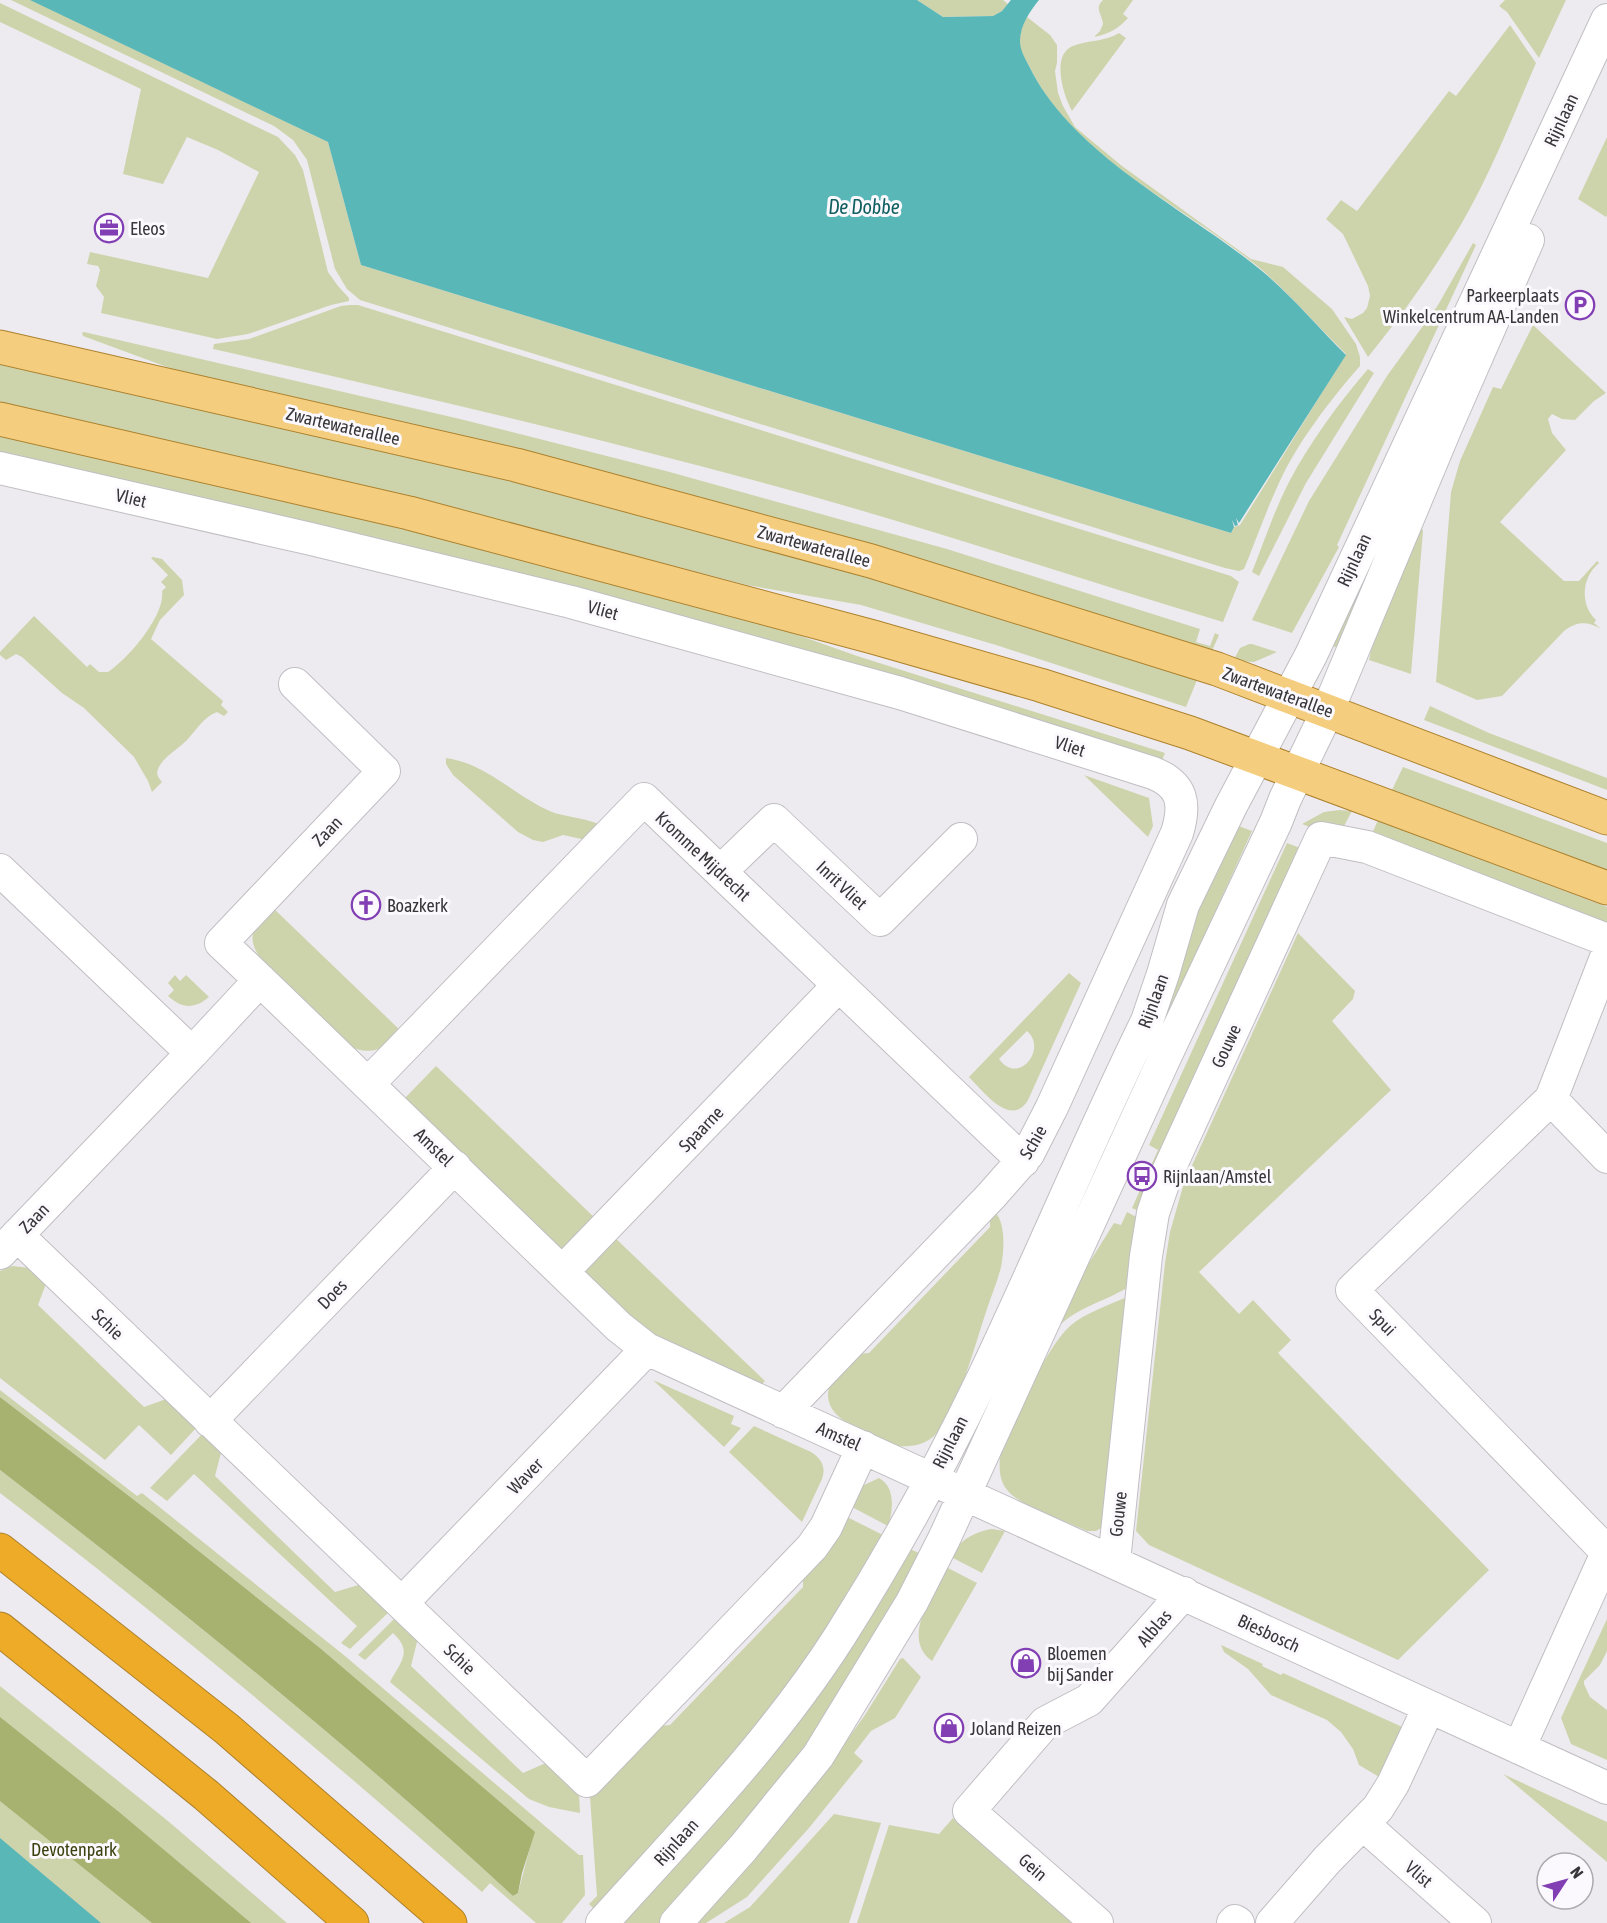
<svg xmlns="http://www.w3.org/2000/svg" width="1607" height="1923" viewBox="0 0 1607 1923" font-family="'Asap Condensed',sans-serif">
  <rect width="100%" height="100%" fill="#eeebf0"/>
  <path fill="#cdd4ac" fill-rule="evenodd" d="M11,0H31L328,142L361,265L1231,533L1234,527L1240,525L1346,354C1318,327 1291,296 1262,270C1186,206 1076,160 1030,68C1026,60 1020,52 1020,43C1019,34 1023,24 1027,17L1050,35L1057,45V63L1055,71L1058,93L1063,106L1075,127L1122,166L1251,259L1283,267L1332,309L1356,344L1360,357V366C1331,399 1297,443 1279,483C1266,511 1256,540 1244,569L1239,571L1225,568L360,300L347,289L335,269L307,160L293,140L274,126Z
    M917,0H1003L1008,4L1002,11L993,16L943,17Z
    M1103,0H1133L1123,14L1128,18C1118,29 1109,34 1094,37L1100,31L1103,24C1102,13 1094,9 1103,0Z
    M1505,0H1566L1539,58L1507,12L1499,6Z
    M0,3L278,137L295,155L303,170L328,272L338,286L349,298V301L331,305L248,334L217,339L101,313L104,297L96,286L100,270L98,266L87,264L90,252L208,278L259,172L218,150L187,137L163,184L123,174L141,89L0,22Z
    M1510,25L1536,63C1513,116 1492,171 1463,221C1435,269 1403,314 1368,357L1344,317L1352,319L1363,313L1367,308L1370,296L1368,286L1343,234L1326,219L1341,200L1357,211L1449,91L1456,96Z
    M1119,33L1126,38L1072,111C1064,97 1050,55 1073,46C1088,40 1104,42 1119,33Z
    M1607,137V215L1606,217L1578,199Z
    M1473,243L1476,245L1337,545L1339,547L1292,633L1252,620L1309,501L1387,376L1438,305Z
    M350,305H358L1231,576L1239,582L1223,622C1086,581 949,535 811,496C613,441 413,394 213,349L214,344L249,339L341,306Z
    M1533,325L1606,393L1594,401L1575,420L1562,419L1552,414L1548,419L1552,433L1566,450L1500,522L1564,581H1579L1597,561L1599,563C1581,578 1580,605 1596,620L1594,623L1601,629C1588,621 1577,621 1564,631L1502,696L1477,700L1436,682L1451,492L1460,461L1493,387L1501,389Z
    M84,332L460,419L666,471L947,549L1200,629L1196,642L1210,646L1215,633L1219,635L1211,653L194,377L83,336L82,333Z
    M0,362L538,487L900,586L1092,645L1197,680L1186,707L996,645L861,605L747,585L595,545L0,406Z
    M1368,369L1374,373L1306,483L1259,576L1252,572C1264,542 1274,511 1289,482C1310,442 1338,404 1368,369Z
    M0,436L433,536L733,612L857,656L1165,753L1161,763L0,455Z
    M1418,527H1421L1423,531L1411,674L1369,660L1372,646Z
    M153,557L162,559L182,580L184,595L160,620L151,639L223,701L221,705L228,712L224,716L217,712C203,717 196,731 186,741C177,750 163,757 158,769C156,775 158,777 162,782L152,792L148,781L134,757L84,708L62,693L22,657L16,654L6,660L0,655V652L34,616L87,667L90,664L99,672H108C127,660 166,615 162,591L166,587L161,582L168,575L151,558Z
    M1360,588L1362,589L1341,649L1330,645Z
    M1249,644H1252L1277,652L1254,662L1233,661L1240,648Z
    M1430,706L1489,733L1607,778V790L1424,720Z
    M446,758C488,764 514,796 552,812C565,817 593,819 601,826L586,840L563,835L543,842L533,840L518,832L453,775L446,764Z
    M1403,767L1607,843V875L1391,792Z
    M1084,775L1149,798L1153,826L1148,837Z
    M1339,810L1352,811L1343,828L1315,829L1302,824L1324,812Z
    M1378,820L1607,907V926L1371,836Z
    M1236,825L1252,831L1185,978L1155,1062L1095,1193L1080,1186L1185,923Z
    M1287,843L1303,849L1141,1212L1132,1208L1158,1150L1149,1145Z
    M271,906L402,1032C385,1046 377,1056 353,1048L262,961C244,935 254,928 271,906Z
    M1298,933L1355,991L1353,999L1332,1021L1391,1090L1199,1272L1239,1314L1253,1300L1291,1340L1278,1353L1279,1354L1489,1570L1398,1660L1149,1545L1136,1531L1165,1263L1170,1232L1184,1183Z
    M1069,973L1081,983L1028,1100C1011,1129 982,1090 969,1077ZM1027,1031C1048,1049 1018,1086 999,1059Z
    M175,975L180,981L186,975L209,997C195,1009 182,1009 168,996L174,990L168,983Z
    M436,1066L597,1220L565,1253L405,1098Z
    M1127,1212L1140,1219L1130,1286C1105,1302 1076,1307 1056,1329L1064,1303L1114,1223L1121,1225Z
    M996,1213C1006,1226 1004,1251 1001,1267C997,1283 990,1299 985,1315C975,1345 956,1416 934,1436C923,1446 909,1447 895,1446C873,1435 820,1421 829,1388C832,1379 849,1363 856,1354L869,1353L990,1227V1216Z
    M612,1235L765,1381L761,1385L661,1339L645,1329L580,1268Z
    M12,1266L30,1268L47,1281L38,1305L144,1407L169,1398L198,1426L171,1455L139,1425L105,1460L0,1378V1271Z
    M1127,1297L1105,1526L1096,1531H1087C1068,1522 1020,1506 1008,1491C999,1481 999,1468 1000,1456C1010,1425 1047,1346 1070,1326C1085,1313 1109,1305 1127,1297Z
    M653,1380L734,1416L731,1424L741,1428L724,1447Z
    M0,1390L137,1496L142,1493L345,1656L579,1855H583L585,1895L562,1923H536L490,1883L482,1892C325,1754 166,1620 0,1493V1470C176,1605 349,1745 513,1896L518,1893L534,1832L320,1648L155,1516L0,1397Z
    M754,1426L811,1452C822,1459 826,1467 822,1479L802,1522L729,1452Z
    M204,1432L222,1449L215,1476L335,1592L362,1584L390,1611L350,1649L341,1643L357,1626L194,1474L167,1501L150,1488Z
    M879,1478C896,1487 893,1511 888,1526L850,1506L862,1486Z
    M845,1516L883,1535L842,1607L791,1686L597,1912L589,1904L597,1896L590,1797L658,1726L670,1725L803,1587V1574Z
    M992,1529L1005,1531L982,1573L951,1557C959,1540 974,1532 992,1529Z
    M904,1546L927,1557L843,1702L662,1923H617Z
    M946,1567L977,1583L932,1661C900,1638 934,1594 946,1567Z
    M396,1617L418,1638L411,1666L523,1773L548,1762L579,1793L580,1813L549,1807L529,1799L390,1682C401,1661 413,1652 393,1633L365,1660L358,1655Z
    M1607,1619V1651L1600,1665L1584,1681V1684L1590,1697L1607,1710V1760L1571,1744L1561,1718Z
    M1221,1645L1263,1664L1262,1666L1281,1675L1283,1673L1409,1730L1381,1778L1359,1765L1353,1749L1341,1732L1327,1720L1271,1695L1248,1669L1224,1652Z
    M903,1658L921,1677L895,1718L871,1731L854,1753L863,1761L809,1828L747,1897L706,1923H692L834,1758L865,1715L900,1659Z
    M0,1686L168,1821L287,1923H0Z
    M1503,1774L1607,1822V1862Z
    M834,1814L881,1823L849,1923H724L750,1907Z
    M953,1818L1072,1923H857L889,1825L939,1834Z"/>
  <path fill="#a7b170" d="M0,1397L155,1516L320,1648L535,1832L522,1873L518,1893L513,1896C349,1745 176,1605 0,1470Z
    M0,1717L119,1812L251,1923H152L0,1801Z"/>
  <path fill="#5ab7b8" d="M30,0H917L943,17L993,16L1002,11L1011,0H1039C1030,11 1020,26 1020,41C1020,50 1025,58 1029,66C1072,155 1187,209 1262,271C1292,296 1318,327 1346,355L1239,523L1236,518L1238,525L1235,526L1232,520L1234,527L1231,533L361,265L328,142Z
    M0,1838L101,1923H0Z"/>
  <g fill="none" stroke-linecap="round" stroke-linejoin="round">
    <g stroke="#c1bec3" stroke-width="34">
      <path id="minor" d="M0,468L311,539L571,602L900,693L1153,773C1183,785 1186,804 1177,833L1052,1107L1028,1154L991,1196L783,1412
        M0,870L192,1053L260,980L619,1327L647,1349C967,1496 1287,1641 1607,1788
        M721,871L774,820L880,920L961,839
        M1607,955L1551,1099L1607,1157
        M260,980L221,943L384,771L295,684
        M368,1084L644,799L1023,1161
        M1551,1099L1352,1290L1607,1552
        M17,1235L587,1781L812,1547L826,1527L863,1447
        M0,1253L192,1053
        M563,1271L838,986
        M210,1421L455,1167
        M1114,1561L1146,1256L1153,1213L1165,1178L1321,838L1367,847L1607,940
        M402,1603L647,1349
        M1519,1748L1607,1553
        M1363,1824L1475,1923
        M602,1923C685,1831 773,1741 840,1636C892,1554 940,1467 982,1380C1039,1261 1089,1139 1147,1021L1163,974L1183,905L1231,806L1311,655L1607,20
        M676,1923L743,1848L818,1756L912,1602L944,1539L1166,1055L1276,822L1285,799L1328,710L1447,425L1528,240
        M1097,1923L969,1811L1045,1723L1089,1700L1184,1593
        M1233,1923L1235,1921L1238,1923
        M1272,1923L1327,1860L1378,1808L1393,1784L1429,1707"/>
    </g>
    <g stroke="#ad822e" stroke-width="35">
      <path id="major" d="M0,347L516,465L871,561L1217,669L1607,818
        M0,419L409,513L873,637L1040,685L1190,733L1607,888"/>
    </g>
    <g stroke="#ad822e" stroke-width="35">
      <path id="highway" d="M0,1550L227,1729L450,1923
        M0,1629L206,1795L352,1923"/>
    </g>
    <use href="#minor" stroke="#fff" stroke-width="32"/>
    <use href="#major" stroke="#f4cd7e" stroke-width="33"/>
    <use href="#highway" stroke="#edab28" stroke-width="33"/>
  </g>
  <defs>
    <g id="office-ring" transform="scale(1.5)"><circle r="9.5" fill="#fcf9fe" stroke="#813fb3" stroke-width="1.5"/><path d="M-6-3h4V-5.5h4V-3h4V5H-6ZM-1-4.5V-3h2v-1.5ZM-6 0V1H6V0Z" fill="#813fb3"/></g>
    <g id="parking-ring" transform="scale(1.5)"><circle r="9.5" fill="#fcf9fe" stroke="#813fb3" stroke-width="1.5"/><path d="M-3.5-5.5H1a3.5 3.5 0 0 1 0 7H-1V5.5H-3.5ZM-1-3.4V-.6H.8a1.4 1.4 0 0 0 0-2.8Z" fill="#813fb3"/></g>
    <g id="church-ring" transform="scale(1.5)"><circle r="9.5" fill="#fcf9fe" stroke="#813fb3" stroke-width="1.5"/><path d="M-1.2-6h2.4v3.5h3.3v2.4h-3.3V6h-2.4V-.1h-3.3v-2.4h3.3Z" fill="#813fb3"/></g>
    <g id="bus-ring" transform="scale(1.5)"><circle r="9.5" fill="#fcf9fe" stroke="#813fb3" stroke-width="1.5"/><path d="M-5-6H5V4H4V6H2V4H-2V6H-4V4H-5ZM-3.5-4V0h7V-4ZM-3.5 1.2v1.5H-2V1.2ZM2 1.2v1.5H3.5V1.2Z" fill="#813fb3"/></g>
    <g id="shop-ring" transform="scale(1.5)"><circle r="9.5" fill="#fcf9fe" stroke="#813fb3" stroke-width="1.5"/><path d="M-5-2.5h2.3a2.7 3.5 0 0 1 5.4 0H5L5.5 6h-11ZM-1.5-2.5h3a1.5 2.3 0 0 0-3 0Z" fill="#813fb3"/></g>
  </defs>
  <g fill-rule="evenodd">
    <use href="#office-ring" x="109" y="228"/>
    <use href="#parking-ring" x="1580" y="305"/>
    <use href="#church-ring" x="366" y="905"/>
    <use href="#bus-ring" x="1142" y="1176"/>
    <use href="#shop-ring" x="1026" y="1663"/>
    <use href="#shop-ring" x="949" y="1728"/>
  </g>
  <g text-anchor="middle" dominant-baseline="central" stroke-width="6" stroke-linejoin="round" paint-order="stroke">
    <g font-size="18" fill="#373638" stroke="#fcf9fe">
      <text transform="translate(1561 120) rotate(-65)">Rijnlaan</text>
      <text transform="translate(343 426) rotate(13)">Zwartewaterallee</text>
      <text transform="translate(131 498) rotate(13)">Vliet</text>
      <text transform="translate(814 546) rotate(15)">Zwartewaterallee</text>
      <text transform="translate(1354 560) rotate(-65)">Rijnlaan</text>
      <text transform="translate(603 610) rotate(15)">Vliet</text>
      <text transform="translate(1278 692) rotate(20)">Zwartewaterallee</text>
      <text transform="translate(1070 746) rotate(18)">Vliet</text>
      <text transform="translate(327 831) rotate(-46)">Zaan</text>
      <text transform="translate(703 856) rotate(43)">Kromme Mijdrecht</text>
      <text transform="translate(842 885) rotate(43)">Inrit Vliet</text>
      <text transform="translate(1153 1001) rotate(-70)">Rijnlaan</text>
      <text transform="translate(1226 1046) rotate(-65)">Gouwe</text>
      <text transform="translate(701 1129) rotate(-46)">Spaarne</text>
      <text transform="translate(1033 1142) rotate(-60)">Schie</text>
      <text transform="translate(434 1147) rotate(44)">Amstel</text>
      <text transform="translate(34 1218) rotate(-46)">Zaan</text>
      <text transform="translate(332 1294) rotate(-46)">Does</text>
      <text transform="translate(1383 1322) rotate(46)">Spui</text>
      <text transform="translate(108 1324) rotate(44)">Schie</text>
      <text transform="translate(839 1436) rotate(24)">Amstel</text>
      <text transform="translate(950 1442) rotate(-63)">Rijnlaan</text>
      <text transform="translate(525 1476) rotate(-46)">Waver</text>
      <text transform="translate(1118 1514) rotate(-84)">Gouwe</text>
      <text transform="translate(1154 1628) rotate(-49)">Alblas</text>
      <text transform="translate(1269 1633) rotate(25)">Biesbosch</text>
      <text transform="translate(460 1659) rotate(44)">Schie</text>
      <text transform="translate(676 1842) rotate(-48)">Rijnlaan</text>
      <text transform="translate(1033 1867) rotate(41)">Gein</text>
      <text transform="translate(1419 1874) rotate(41)">Vlist</text>
    </g>
    <g font-size="18" fill="#373638" stroke="#fcf9fe" text-anchor="start">
      <text x="130" y="228">Eleos</text>
      <text x="1559" y="295" text-anchor="end">Parkeerplaats<tspan x="1559" dy="21">Winkelcentrum AA-Landen</tspan></text>
      <text x="387" y="905">Boazkerk</text>
      <text x="1163" y="1176">Rijnlaan/Amstel</text>
      <text x="1047" y="1653">Bloemen<tspan x="1047" dy="21">bij Sander</tspan></text>
      <text x="970" y="1728">Joland Reizen</text>
    </g>
    <g font-size="18" fill="#3b410e" stroke="#fcf9fe">
      <text x="74" y="1849">Devotenpark</text>
    </g>
    <g font-size="20" font-style="italic" fill="#105f60" stroke="#fcf9fe">
      <text x="864" y="206">De Dobbe</text>
    </g>
  </g>
  <g transform="translate(1565 1881) rotate(54)"><circle r="28" fill="#fcf9fe" stroke="#adabaf" stroke-width="1.5"/>
  <path d="M0-4.5L10 22L0 15L-10 22Z" fill="#813fb3"/>
  <text y="-9" font-size="16" font-weight="bold" text-anchor="middle" fill="#373638">N</text>
  </g>
</svg>
